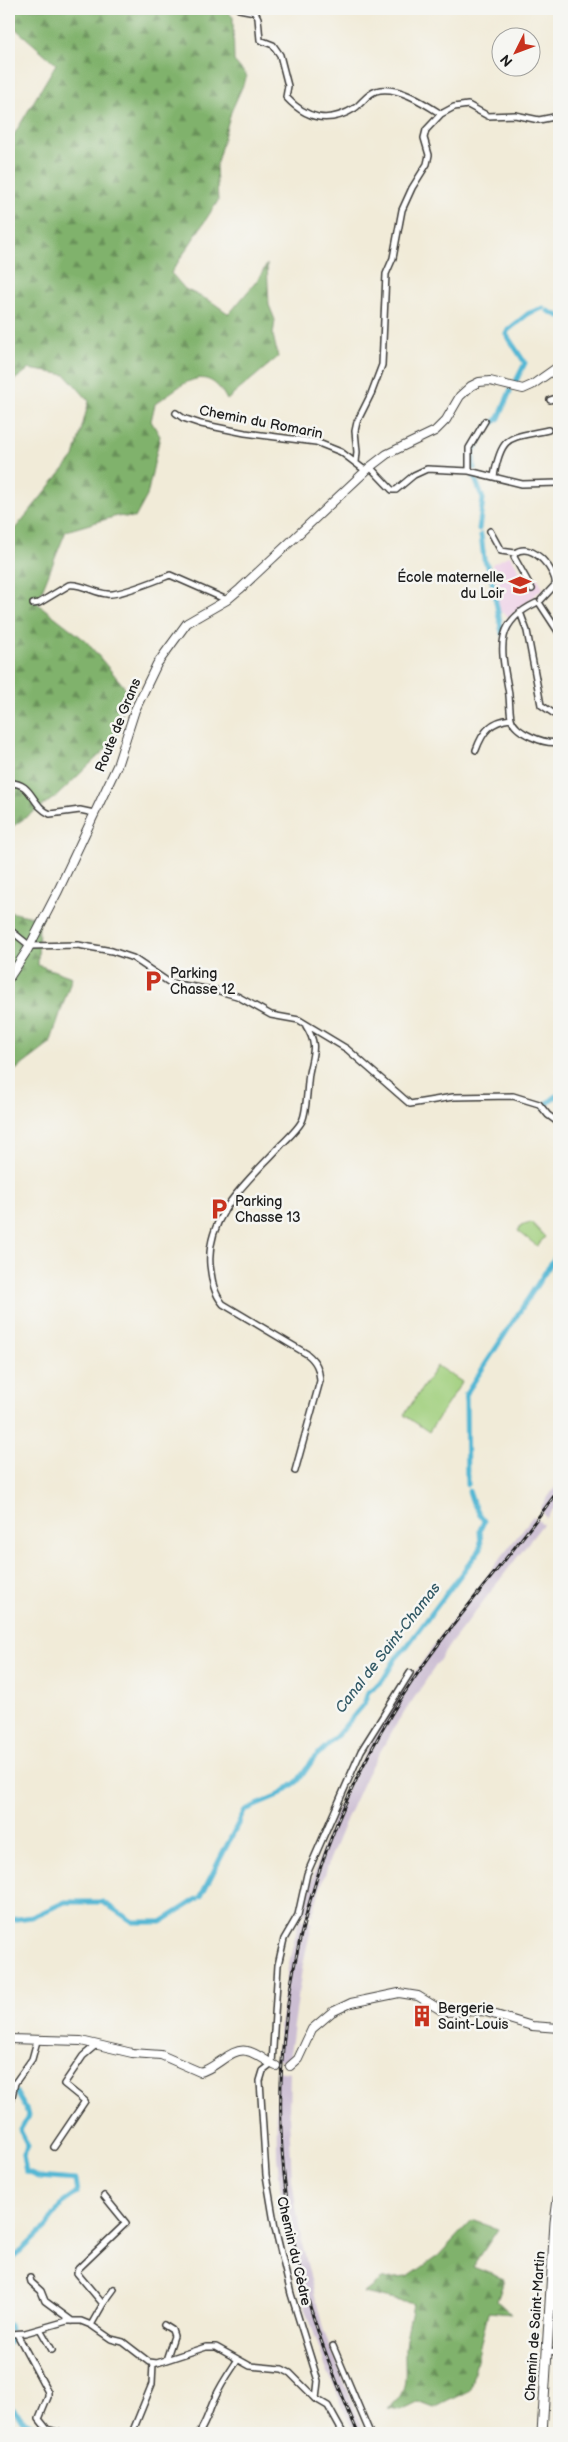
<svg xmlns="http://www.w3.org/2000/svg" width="568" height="2442" viewBox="0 0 568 2442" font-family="'Balsamiq Sans',sans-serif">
  <defs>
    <pattern id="forest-firs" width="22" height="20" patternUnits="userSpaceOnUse" patternTransform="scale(1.25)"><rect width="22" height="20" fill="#80b26c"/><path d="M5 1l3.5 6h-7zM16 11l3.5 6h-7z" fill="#689058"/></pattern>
  </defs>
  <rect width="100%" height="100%" fill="#f6f6f2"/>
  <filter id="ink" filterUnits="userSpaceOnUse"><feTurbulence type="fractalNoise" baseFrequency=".02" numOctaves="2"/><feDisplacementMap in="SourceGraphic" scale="10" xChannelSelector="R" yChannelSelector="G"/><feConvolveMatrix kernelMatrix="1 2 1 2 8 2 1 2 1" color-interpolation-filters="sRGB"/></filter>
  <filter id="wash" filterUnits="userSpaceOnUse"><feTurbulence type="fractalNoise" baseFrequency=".0096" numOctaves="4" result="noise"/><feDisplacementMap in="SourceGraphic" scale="20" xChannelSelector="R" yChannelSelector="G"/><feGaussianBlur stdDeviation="1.12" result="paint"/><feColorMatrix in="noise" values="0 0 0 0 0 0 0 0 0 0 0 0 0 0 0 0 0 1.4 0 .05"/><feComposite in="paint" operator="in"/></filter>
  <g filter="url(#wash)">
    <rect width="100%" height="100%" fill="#f1ebd8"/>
    <path fill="#eed0e7" d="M510,555L527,583L537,577L543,588L509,617L501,612L497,599L504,594L494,577L492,564Z"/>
    <path fill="#ccbed3" d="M559,1482V1502L546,1518L540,1508Z
      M533,1516L543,1524L451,1643L394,1728L367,1774L347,1818L330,1859L312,1915L302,1912L325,1840L339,1806L355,1772L391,1706L440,1637Z
      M299,1919L312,1923L302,1969L289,2061L276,2060L288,1968Z
      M276,2071L290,2073L289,2114L292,2180L301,2239L315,2296L324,2332L365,2433H354L325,2365L305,2307L294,2264L283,2213L277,2156Z"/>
    <path fill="url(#forest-firs)" stroke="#4e6744" d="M9,9H225L233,17L234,61L247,76L231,112L216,166L218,201L171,273L185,289L212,302L229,314L259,278L267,264L269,305L275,320L273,335L278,357L227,400C206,359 181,386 155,404L151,421L160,436L147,496L135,518L117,516L66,531L37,603L86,641L127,690L116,739L58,795L9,829V536L74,457L89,401L66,375L29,369L9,384V143L56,64L9,23Z
      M9,912L39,918L38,965L72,977L50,1044L9,1075Z
      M472,2220L498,2229L473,2267L504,2279L497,2301L511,2314L488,2312L470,2390L434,2408L418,2402L401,2410L388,2408C411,2393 404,2372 405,2347C406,2333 411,2318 413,2304L364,2293L382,2279L408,2277L438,2256Z"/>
    <path fill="#a0cf7d" stroke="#5e764c" d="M531,1222L545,1237L537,1246L518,1231L521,1225Z
      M437,1366L462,1382L429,1432L404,1415Z"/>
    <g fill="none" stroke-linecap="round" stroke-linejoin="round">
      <path stroke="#55b7d4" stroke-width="5" d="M548,311L559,316
        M515,383L525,363L506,334L508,330L529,313L543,308
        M474,468L473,452L487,428L499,418L510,391
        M474,476L483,499L479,529
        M481,535L484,559L490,571L502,633
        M544,1106L559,1094
        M467,1485L466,1394L559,1251
        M201,1896L245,1810L276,1797L298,1781L314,1758L334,1739L364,1704L368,1692L383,1680L396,1658L407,1646L481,1548L480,1530L484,1521L473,1503L469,1491
        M9,1920L32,1917L65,1902H103L133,1922H161L197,1899
        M9,2087L10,2088
        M9,2268L13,2259L47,2226L61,2204L77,2193L75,2180L38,2177L26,2172L23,2156L28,2146L20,2130L28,2116L26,2108L17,2093
        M9,2325L10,2329
        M9,2343L11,2338
        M9,2405L23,2420L50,2433"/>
    </g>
  </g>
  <g filter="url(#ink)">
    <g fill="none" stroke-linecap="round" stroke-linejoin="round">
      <path stroke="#c6c2b2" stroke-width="8" stroke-dasharray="8 4" stroke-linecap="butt" d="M276,2066L284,2068L290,2066"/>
      <g stroke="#3c3b38" stroke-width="8">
        <path id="street" d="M239,9L255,12L258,18L260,40L273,45L280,55L288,86L286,97C307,120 329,124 355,108C362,103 367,94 376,91C397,85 424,103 441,114
          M550,400L559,397
          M176,413L183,418L201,424L245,433L316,442L341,452L366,471
          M356,462L357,452L355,431L357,422L371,394L382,365L386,274L393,258L402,210L412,188L427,164L429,155L424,138L426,130L441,114L454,107L468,105L488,116L515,115L539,120L559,116
          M370,467L392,490H396L414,475L427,469L469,471L522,484L559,483
          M469,471V448L485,421
          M494,476C502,433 509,439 548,430
          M490,531L501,551L515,553L514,557L532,589
          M515,553C533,540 558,574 555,585L541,600
          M536,603C494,623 501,649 508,688C510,698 509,708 511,718C514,733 546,745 559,742
          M33,604L39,603L69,585C80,583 95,593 107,594C119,596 157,580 170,575L227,600
          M540,604L559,633
          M520,612L527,631L541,705L559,717
          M476,750C483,731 491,721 511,719
          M9,783C33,782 31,806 50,814L80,810L94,813
          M9,929L30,946L78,945L112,951L133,958L170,983L219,991L237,996L271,1015L299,1020L347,1049L410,1104L453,1097L513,1096L539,1104L548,1115L559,1123
          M295,1471L320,1381C319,1369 317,1362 307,1354L223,1304C213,1292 212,1280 210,1265C206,1213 251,1179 282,1144C289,1137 297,1130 302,1121C307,1112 307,1086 309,1073C313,1052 318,1045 306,1026
          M9,2110L15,2083L32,2059L37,2041
          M54,2147L85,2101L64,2084L83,2056L96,2045
          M30,2278L31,2282L41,2291L45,2301L72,2321
          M103,2304L114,2289
          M91,2325L103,2304L77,2273L78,2269L126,2223L104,2196
          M164,2325L172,2330L174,2336L166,2360
          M40,2329L52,2350
          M9,2334L25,2333L67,2321H81L91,2325L111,2339L123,2342L149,2362L157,2363L206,2347H216L250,2366L282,2369L290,2373L316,2399
          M17,2334L48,2392V2397L39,2419L47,2429L61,2433
          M333,2346L370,2433
          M547,2351L559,2352
          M132,2433L152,2384L153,2363
          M199,2433C207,2421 209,2410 215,2398C221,2384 229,2373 237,2361
          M343,2433L328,2406L316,2399L318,2381L291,2294L275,2228L266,2175L260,2081L263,2071L272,2064L278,1965L284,1939L298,1915L307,1874L361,1751L410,1673"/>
      </g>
      <g stroke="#3c3b38" stroke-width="10">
        <path id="secondary" d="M9,978L28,949L57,893L117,766L135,710L157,664L187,623L227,600L240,589L370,467L387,454L435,431L446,420L460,396L471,386L479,382L490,381L523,389L532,385L559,366
          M9,2039L81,2041L132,2053L161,2055L200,2072C216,2069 231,2047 247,2051C257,2053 267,2062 276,2066
          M290,2066L298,2059L312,2029L332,2012L351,2003L399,1993L418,1996L444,2012L483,2011L532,2026L559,2028"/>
      </g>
      <g stroke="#3c3b38" stroke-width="11">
        <path id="primary" d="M542,2433L555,2222L559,2192"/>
      </g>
      <use href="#street" stroke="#fff" stroke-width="5"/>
      <use href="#secondary" stroke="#fff" stroke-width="8"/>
      <use href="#primary" stroke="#fff" stroke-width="9"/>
      <g stroke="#1c1c1c" stroke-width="3">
        <path id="rail" d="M358,2433C337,2384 317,2335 303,2282C253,2087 289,1886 392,1713C439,1634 505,1565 559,1489"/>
      </g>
      <use href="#rail" stroke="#f6f6f2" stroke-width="1" stroke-dasharray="4" stroke-linecap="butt"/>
    </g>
  </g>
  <defs>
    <g id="school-bare" transform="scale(1.725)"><path d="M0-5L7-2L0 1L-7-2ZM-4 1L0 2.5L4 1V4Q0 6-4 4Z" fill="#c8321e" stroke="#f6f6f2" stroke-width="2.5" paint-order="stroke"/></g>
    <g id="parking-bare" transform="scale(1.725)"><path d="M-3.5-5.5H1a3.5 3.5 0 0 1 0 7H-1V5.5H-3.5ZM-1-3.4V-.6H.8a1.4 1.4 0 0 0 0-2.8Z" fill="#c8321e" stroke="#f6f6f2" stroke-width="2.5" paint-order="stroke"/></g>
    <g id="building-bare" transform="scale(1.725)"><path d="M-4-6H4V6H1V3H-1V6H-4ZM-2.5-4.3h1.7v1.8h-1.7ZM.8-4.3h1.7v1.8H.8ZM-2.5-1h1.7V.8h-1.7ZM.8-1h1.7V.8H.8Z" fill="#c8321e" stroke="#f6f6f2" stroke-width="2.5" paint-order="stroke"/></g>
  </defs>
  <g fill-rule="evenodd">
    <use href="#school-bare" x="520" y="585"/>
    <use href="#parking-bare" x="153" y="981"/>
    <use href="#parking-bare" x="219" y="1209"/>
    <use href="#building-bare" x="422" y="2016"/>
  </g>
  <g text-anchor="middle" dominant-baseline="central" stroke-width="5" stroke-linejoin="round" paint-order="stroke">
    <g font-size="14" fill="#1c1c1c" stroke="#f6f6f2">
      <text transform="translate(261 422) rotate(11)">Chemin du Romarin</text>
      <text transform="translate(118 725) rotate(-68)">Route de Grans</text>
      <text transform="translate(294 2251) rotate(77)">Chemin du Cèdre</text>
      <text transform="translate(535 2326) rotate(-86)">Chemin de Saint-Martin</text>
    </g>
    <g font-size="14" fill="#1c1c1c" stroke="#f6f6f2" text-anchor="start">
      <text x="504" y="577" text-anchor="end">École maternelle<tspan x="504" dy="16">du Loir</tspan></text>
      <text x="170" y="973">Parking<tspan x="170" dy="16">Chasse 12</tspan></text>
      <text x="235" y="1201">Parking<tspan x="235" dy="16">Chasse 13</tspan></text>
      <text x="438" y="2008">Bergerie<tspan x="438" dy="16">Saint-Louis</tspan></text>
    </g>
    <g font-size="15" font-style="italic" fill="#335a66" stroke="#f6f6f2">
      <text transform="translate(388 1648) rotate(-52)">Canal de Saint-Chamas</text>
    </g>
  </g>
  <rect width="568" height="2442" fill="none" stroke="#f6f6f2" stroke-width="30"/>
  <g transform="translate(516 52) rotate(228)"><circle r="24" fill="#f6f6f2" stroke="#9f9f9c"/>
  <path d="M0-4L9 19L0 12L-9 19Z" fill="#c8321e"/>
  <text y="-8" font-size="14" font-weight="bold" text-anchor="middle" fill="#1c1c1c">N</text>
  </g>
</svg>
